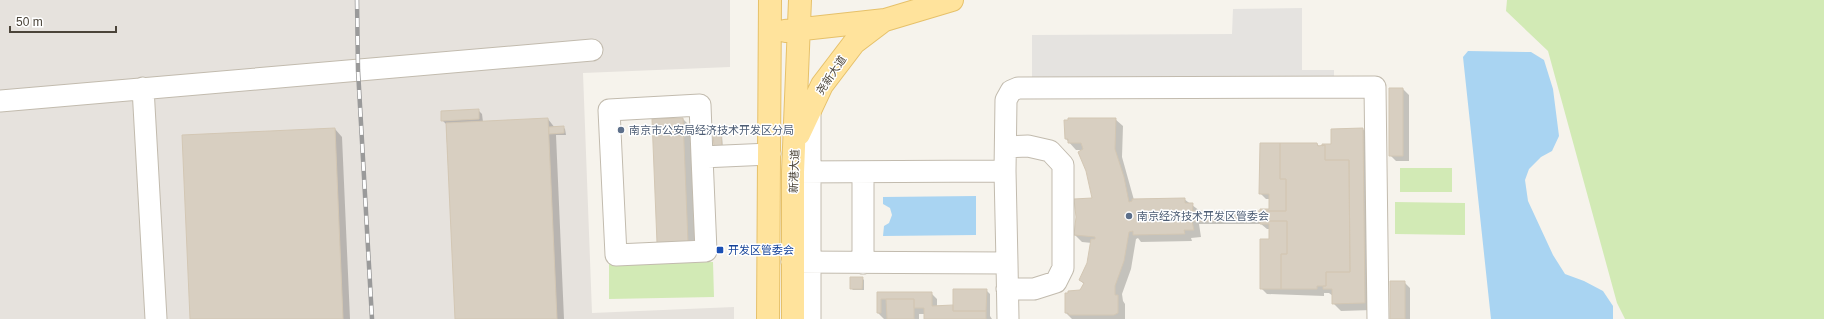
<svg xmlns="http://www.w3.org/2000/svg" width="1824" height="319" viewBox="0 0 1824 319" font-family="Helvetica,'Noto Sans SC',sans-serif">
  <rect width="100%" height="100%" fill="#f6f3ec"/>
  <path fill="#e6e2dd" d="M0,0H730V67L583,73L592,313L734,307V319H0Z"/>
  <path fill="#d2eab5" d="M1507,0H1824V319H1625L1617,303L1548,51L1506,11Z
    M1400,168H1452V192H1400Z
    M1395,202L1465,203V235L1395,234Z
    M713,262L714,297L609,299V264Z"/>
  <path fill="#e5e3e0" d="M1302,8V70H1334V83L1032,84V35L1232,34L1233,9Z"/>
  <path fill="#a9d4f2" d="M1468,51L1531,52L1544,60L1553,89L1559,136L1552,151L1541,157L1529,169L1525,180L1528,201L1553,255L1565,274L1584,281L1603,291L1613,306V319H1491L1463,57Z
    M976,196V235L883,236L884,226L889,223L892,215L890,208L883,204V197Z"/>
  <path fill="#0003" d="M1403,89L1409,95V161H1396L1390,155Z
    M478,110L482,114L483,122L548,119L555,128L563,127L565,129L566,135H556L564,319H456L446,124L442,120Z
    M683,119L690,126L695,249L666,250Z
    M1115,119L1123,126L1122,157L1134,200L1184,199L1200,211L1261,212L1270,210V199H1266L1260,193L1317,144L1320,147L1332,145L1363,129L1370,137L1372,310L1341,311L1333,303V296L1329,293H1324V296L1267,294L1261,288L1270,240V229H1267L1261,224H1199L1201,237L1191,238L1192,241L1141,242L1138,238L1136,239L1131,269L1122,294L1123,301L1125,304V319H1072L1066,313L1084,284L1080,280L1088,264L1092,243L1082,242L1075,235L1077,217L1093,199L1084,150H1076L1066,139Z
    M335,129L342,137L350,319H191Z
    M721,132L722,134L723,150H717Z
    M862,278L864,280V290H853L851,288Z
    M1404,282L1410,288V319H1391Z
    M986,290L990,294V316L992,319H925V314H919V319H884L878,313V293H931L937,299V307L952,306Z"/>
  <path fill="#d8cfc1" stroke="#d3c7b4" d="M1389,88H1403V156H1389Z
    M479,109V119L441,121V111Z
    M548,118L557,319H455L446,123Z
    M683,118L688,242L657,243L652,119Z
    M1068,118H1116L1115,149L1124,177L1129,202L1132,201V199L1185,198V203H1193L1192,221L1194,230H1184L1185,234L1133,235V231L1129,232L1124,261L1115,286V295H1118V313L1114,315H1069L1068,313H1065V293H1068V291L1080,290L1084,283L1079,280L1087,263L1091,239H1095V237L1074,235L1076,217L1074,199L1092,198L1086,171L1078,152L1083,149L1081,143H1068V139H1065L1064,120H1068Z
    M564,126V133L549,134V127Z
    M335,128L343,319H190L182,135Z
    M1363,128L1365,303L1332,304V289H1323V286H1326V272H1350L1349,160H1325V145L1322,146V144H1331V129Z
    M721,131L722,148H714L713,132Z
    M1260,143H1280V179H1286V211H1260V209H1269V194H1259Z
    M1280,143H1317L1318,146L1325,145V160H1349L1350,272H1326V286H1317V289H1281V254H1287V221H1260V211H1286V179H1280Z
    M1192,211H1260V221H1192Z
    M1260,221H1287V254H1281V289H1260V239H1269V224H1260Z
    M850,277H863L862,289H850Z
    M1390,281H1405V319H1390Z
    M953,289H987L986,311H953Z
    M877,292H932V306L953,305V311H986V319H924V308H914V299H881V313H877Z
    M886,299H914V319H887Z"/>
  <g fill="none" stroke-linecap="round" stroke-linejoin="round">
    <g stroke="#c2bbae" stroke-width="23">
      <path id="minor" d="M143,88L156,319
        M0,101L592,50
        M810,111V319
        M1006,147L1028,146L1050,151L1063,165V268L1056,282L1034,289H1007
        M702,157L706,251L616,255L609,110L700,105L702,157L770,154
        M1005,171L1007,263
        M793,172L1005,171L1006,100L1011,91L1018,88L1375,87L1378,319
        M792,262L1007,263L1008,319
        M863,263V172"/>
    </g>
    <g stroke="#e6c16a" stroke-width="24">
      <path id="major" d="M785,31L885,20L952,0
        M799,134L822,85L854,43L883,21
        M768,319L770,0
        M793,319V172L800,0"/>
    </g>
    <use href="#minor" stroke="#fff" stroke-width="21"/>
    <use href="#major" stroke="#ffe39c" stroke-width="22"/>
    <g stroke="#9a9a9a" stroke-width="4.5">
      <path id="rail" d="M357,0L358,70L372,319"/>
    </g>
    <use href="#rail" stroke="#fff" stroke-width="3" stroke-dasharray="9" stroke-linecap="butt"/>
  </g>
  <g fill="#5c6f8a" stroke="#fff" stroke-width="1.5">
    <circle cx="621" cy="130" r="4"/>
    <circle cx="1129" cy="216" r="4"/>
  </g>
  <rect fill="#1a4fb4" stroke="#fff" stroke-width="1.5" x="716" y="246" width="8" height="8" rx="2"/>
  <g text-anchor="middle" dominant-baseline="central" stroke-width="3" stroke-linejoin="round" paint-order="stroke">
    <g font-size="11" fill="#4b4439" stroke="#fff">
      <text transform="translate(831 75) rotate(-56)">尧新大道</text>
      <text transform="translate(794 171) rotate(-88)">新港大道</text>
    </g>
    <g font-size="11" fill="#4e5e75" stroke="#fff" text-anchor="start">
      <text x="629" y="130">南京市公安局经济技术开发区分局</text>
      <text x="1137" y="216">南京经济技术开发区管委会</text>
    </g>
    <g font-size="11" fill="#164399" stroke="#fff" text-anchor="start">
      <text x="728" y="250">开发区管委会</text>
    </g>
  </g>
  <path d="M10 26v6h106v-6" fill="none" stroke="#4b4439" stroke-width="2"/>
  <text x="16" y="26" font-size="12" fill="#4b4439" stroke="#ffffff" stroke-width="3" paint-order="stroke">50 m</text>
</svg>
